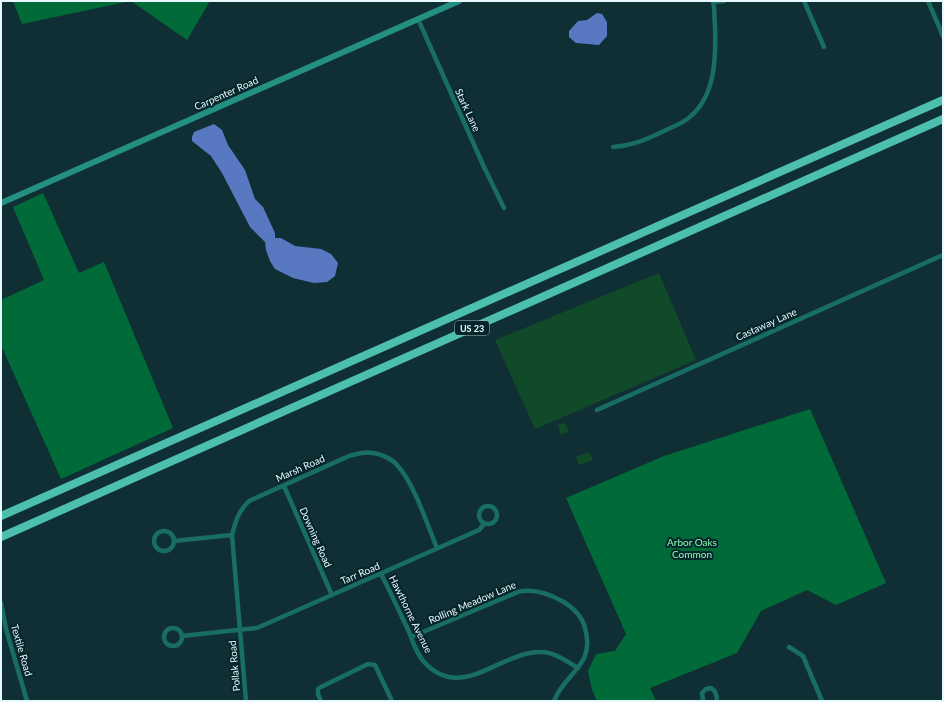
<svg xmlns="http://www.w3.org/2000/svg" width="944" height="702" viewBox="0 0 944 702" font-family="Lato,sans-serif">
  <rect width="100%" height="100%" fill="#102f34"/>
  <path fill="#114a29" d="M659,273L696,360L535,429L495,340Z
    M565,423L569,432L561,435L558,425Z
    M589,452L593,460L579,465L576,457Z"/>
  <path fill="#006b38" d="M13,1H210L187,40L131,1L22,24Z
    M43,193L79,273L104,262L173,428L61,479L1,345V300L44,280L13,207Z
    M810,409L886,583L836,605L807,590L761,611L737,653L650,688L656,701H597L592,690L588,671L596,654L615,651L626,634L566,498L664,456Z"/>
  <path fill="#5879c1" d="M597,13L602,14L607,22V36L599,45L576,43L569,37V31L578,21L587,20Z
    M214,124L222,130L228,145L245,170L255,199L263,207L275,233V238H281L295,246L321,249L331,254L338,263L335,276L327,282L314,283L293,278L275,269L270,261L266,250L265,242L250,227L222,173L211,156L192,141V137L194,132Z"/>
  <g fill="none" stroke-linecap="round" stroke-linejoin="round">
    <path stroke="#196e63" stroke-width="4.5" d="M804,1L824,47
      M928,1L943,36
      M713,2L724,1
      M418,19L484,167L504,208
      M613,147C631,146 645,140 662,132C671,127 683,124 691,116C716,94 716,56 715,25C714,17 715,9 713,1
      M597,410L943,255
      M284,486L332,595
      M479 515a9 9 0 1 1 18 0a9 9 0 1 1-18 0Z
      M154 541a10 10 0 1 1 20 0a10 10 0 1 1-20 0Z
      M174,541L232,535
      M381,574C391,593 400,613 409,632C413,642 416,653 424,662C461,702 499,653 539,652C553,651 566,661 578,668
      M1,603L6,629L27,701
      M164 637a9 9 0 1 1 18 0a9 9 0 1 1-18 0Z
      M182,636L257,628L479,530L484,524
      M411,637L518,592C534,588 549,594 562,601C574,608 582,616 585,628C596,666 565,672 554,701
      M789,647L803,656L822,701
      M246,701L232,535C236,520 238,512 249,501L349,456C356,454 365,451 373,453C381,454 392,459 397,465C414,483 427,524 437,548
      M321,701L318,694V689L321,687L368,664L375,665L392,701
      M703,701L702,693L706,689L711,688C716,691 717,695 717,701"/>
    <path stroke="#249081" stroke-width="6" d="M1,203L459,1"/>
    <path stroke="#4dbfae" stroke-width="8" d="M1,516L943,100
      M1,537L943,119"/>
  </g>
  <g text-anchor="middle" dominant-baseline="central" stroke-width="4" stroke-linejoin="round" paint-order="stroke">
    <rect fill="#05252a" stroke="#a3b9bd" stroke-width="1" x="455" y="321" width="34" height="14" rx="3"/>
    <g font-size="9" font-weight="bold" fill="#e7f9fc">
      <text x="472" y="328">US 23</text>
    </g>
    <g font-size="10" fill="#e7f9fc" stroke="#05252a">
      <text transform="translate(226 93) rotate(-24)">Carpenter Road</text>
      <text transform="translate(468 110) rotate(65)">Stark Lane</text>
      <text transform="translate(766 324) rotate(-24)">Castaway Lane</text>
      <text transform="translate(300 468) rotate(-24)">Marsh Road</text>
      <text transform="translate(316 537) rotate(66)">Downing Road</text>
      <text transform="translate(360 573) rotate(-23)">Tarr Road</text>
      <text transform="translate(472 602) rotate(-23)">Rolling Meadow Lane</text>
      <text transform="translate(411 614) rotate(64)">Hawthorne Avenue</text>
      <text transform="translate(22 650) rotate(74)">Textile Road</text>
      <text transform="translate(234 666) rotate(-95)">Pollak Road</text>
    </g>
    <g font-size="10" fill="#8cfeb3" stroke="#05252a">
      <text x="692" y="542">Arbor Oaks<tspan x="692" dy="12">Common</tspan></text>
    </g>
  </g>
  <rect width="944" height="702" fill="none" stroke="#e7f9fc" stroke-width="4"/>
</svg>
